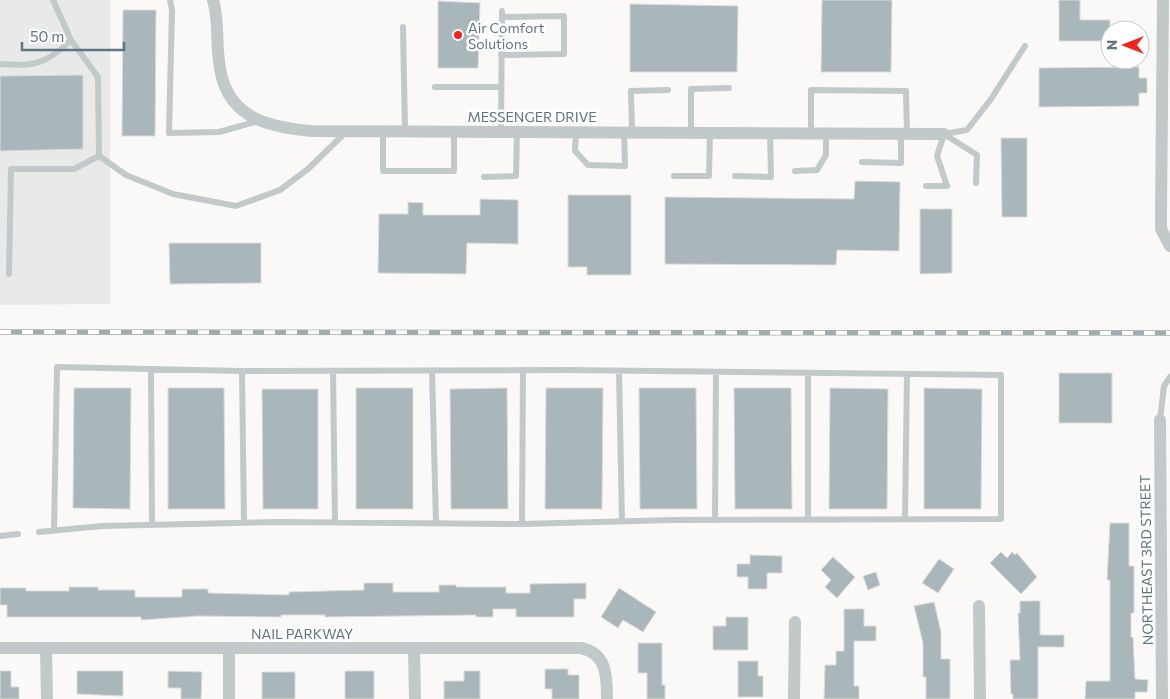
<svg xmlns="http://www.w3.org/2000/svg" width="1170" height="699" viewBox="0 0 1170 699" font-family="Commissioner,sans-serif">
  <rect width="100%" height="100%" fill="#faf9f7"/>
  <path fill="#e8e9e8" d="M0,0H110V304L0,305Z"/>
  <path fill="#a9b6ba" stroke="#dcdbd9" d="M822,0H892L891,72H821Z
    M1059,0H1080V20H1110V41H1059Z
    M438,1L480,3L478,68H438Z
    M630,4L738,6L737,72H630Z
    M123,10H156L155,136H122Z
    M1139,67V78H1147V93H1139V106L1039,107V68Z
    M83,75V149L0,151V76Z
    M1001,138H1027V217H1002Z
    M855,181L900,182L899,251L837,250L836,265L665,264V197L854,199Z
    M568,195H631V275H587V267H568Z
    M480,199L518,200V244L467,243L466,274L378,273L379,214H408V202L423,203V215H480Z
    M920,209H952V273L920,274Z
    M169,243H261V283L170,284Z
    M1059,373H1112V423H1059Z
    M74,388H131L130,509L73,508Z
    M168,388H224L225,509H168Z
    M356,388H413V509H356Z
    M507,388L508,509H451L450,389Z
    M546,388H603L602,509H545Z
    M639,388H696L697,509H640Z
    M734,388H791L792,509H735Z
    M830,388L888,389L887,509H829Z
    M924,388L982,389L981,509H924Z
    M262,389H318V509H263Z
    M1110,523H1129V566H1134V613H1131V637H1133L1135,679L1148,680L1147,692H1135V699H1085L1086,681H1110V580H1107Z
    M1001,552L1007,558L1012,552L1015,555L1017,553L1037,577L1021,594L990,563Z
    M750,555L782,556V573H767V589H748V577H737V564H750Z
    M833,557L855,577L837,598L825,587L831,580L821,570Z
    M939,559L954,569L938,593L922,583Z
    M876,572L880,585L868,590L863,576Z
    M364,583H393V592H439V585H456V587H506V593H530V584L586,583V599H574V617H516V609H493V617H476V615L325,617V615H281V617L198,616L141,620V617H7V605H0V588H26V591H69V587H98V590H135V597H182V589H208V593L289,595V592L364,590Z
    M619,588L656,612L643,632L623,620L618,628L601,617Z
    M1020,601H1040V635H1064V647H1038V699H1013V694H1011L1010,660H1020L1018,613H1020Z
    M934,602L941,632V659H950V699H926V677H923V643L914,606Z
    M844,609H864V626H876V641H854V686H859V699H824L825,665H836V651H844Z
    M726,617H748V650H713V626H726Z
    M638,643H662V685H665V699H647V673H638Z
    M738,661H758V676H763V697H738Z
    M545,669H568V675H579V699H552V689H545Z
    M0,671H11V687H19V699H0Z
    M77,671H123V696L77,694Z
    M168,671L202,672L201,699H181V688H168Z
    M345,671H374V699H345Z
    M464,671H480V699H444V681H464Z
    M262,672H295V699H262Z"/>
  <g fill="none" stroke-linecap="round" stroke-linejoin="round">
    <path stroke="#c2c9cb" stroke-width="6" d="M53,0L71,40L98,77L99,156L126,175L173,194L236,206L280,190L308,169L346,132
      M170,0L172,10L169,133L219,132L258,121
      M403,27L405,131
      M501,55L564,54V16L502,17
      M0,64C33,67 47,64 71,40
      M435,87H501
      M383,131V171H454V131
      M501,131L502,11
      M576,131L575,151L588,165L625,166L624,131
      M632,131L631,91L668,90
      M691,132V89L729,88
      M811,133V90L906,91L907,134
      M944,134L967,130L991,99L1025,46
      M944,134L977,155L976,183
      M862,162L901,163V134
      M795,171L817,170L826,155V133
      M674,176H709L710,132
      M735,176L771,177L770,132
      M484,177L516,176L517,131
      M926,186H947L937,156L944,134
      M9,274L11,169H74L99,156
      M151,369L152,525
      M432,370L436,523
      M242,371L244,522
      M333,371L335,521
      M619,371L622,522
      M808,373V520
      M1160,420L1164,386L1170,377
      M905,519L907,374
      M715,520L716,372
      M522,524L523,370
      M39,532L102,526L278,522L522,524L673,520L1001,519V375L567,370L242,371L57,367L54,530
      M0,536L18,534"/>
    <path stroke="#c2c9cb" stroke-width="12" d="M213,0C219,20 216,40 219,61C224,116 264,127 312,131L944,134
      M1163,0L1161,213V229L1170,246
      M1160,420L1162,699
      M979,606L980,699
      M0,648H581C607,653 607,677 607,699
      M46,648L47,699
      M229,648V699
      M414,648L415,699
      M794,699L795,622"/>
    <g stroke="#a1acb0" stroke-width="5.5">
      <path id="rail" d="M0,332L1170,333"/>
    </g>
    <use href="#rail" stroke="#fff" stroke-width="4" stroke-dasharray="11" stroke-linecap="butt"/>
  </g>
  <circle fill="#f3241e" stroke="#fff" stroke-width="2" cx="458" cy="35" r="5"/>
  <g text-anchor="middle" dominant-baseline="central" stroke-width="5" stroke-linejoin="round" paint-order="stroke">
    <g font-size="14" fill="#5e777f" stroke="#fff" text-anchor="start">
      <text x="468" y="27">Air Comfort<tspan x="468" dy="16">Solutions</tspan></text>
    </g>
    <g font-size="14" fill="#5e777f" stroke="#fff">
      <text x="532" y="116">MESSENGER DRIVE</text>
      <text transform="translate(1146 560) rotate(-91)">NORTHEAST 3RD STREET</text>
      <text x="302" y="633">NAIL PARKWAY</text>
    </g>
  </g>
  <g transform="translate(1125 45) rotate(270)"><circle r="24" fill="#ffffff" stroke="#bfc9cc"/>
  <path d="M0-4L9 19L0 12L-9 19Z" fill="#f3241e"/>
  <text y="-8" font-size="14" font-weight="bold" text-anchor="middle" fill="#5e777f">N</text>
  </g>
  <path d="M22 42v8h102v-8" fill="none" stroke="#5e777f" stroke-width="2.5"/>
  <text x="30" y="42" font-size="15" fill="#5e777f" stroke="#ffffff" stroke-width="4" paint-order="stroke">50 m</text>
</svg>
